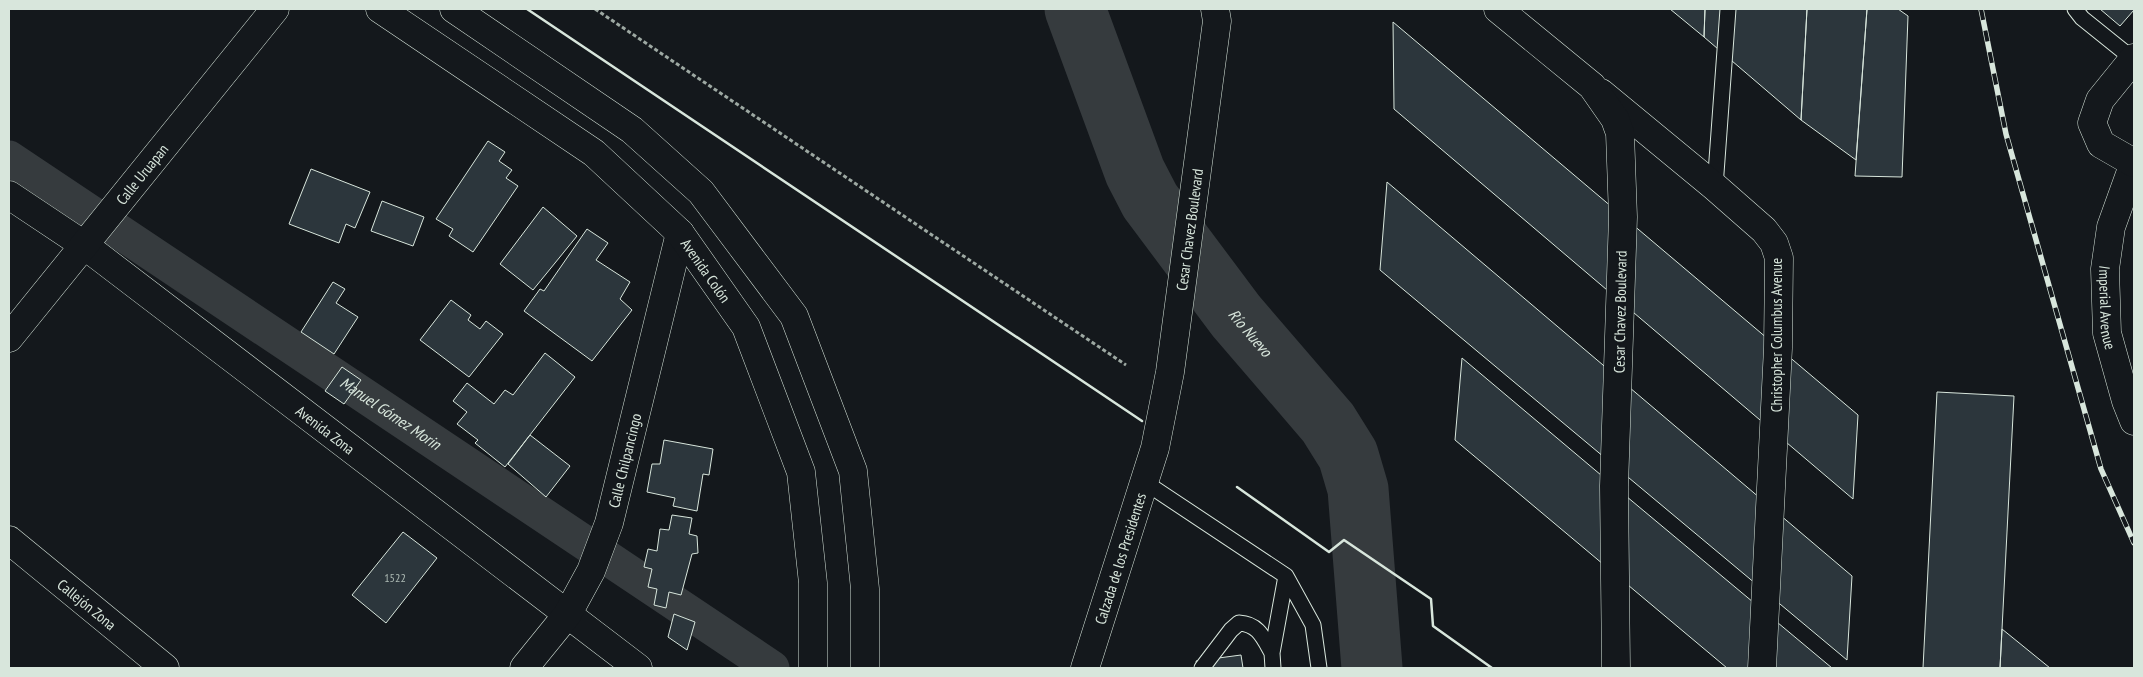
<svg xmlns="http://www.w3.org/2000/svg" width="2143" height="677" viewBox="0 0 2143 677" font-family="'PT Sans Narrow',sans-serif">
  <rect width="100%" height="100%" fill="#14181c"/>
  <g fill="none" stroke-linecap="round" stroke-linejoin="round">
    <path stroke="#363b3e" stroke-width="35" id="s1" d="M9,158L772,668"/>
    <path stroke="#363b3e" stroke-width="61" id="s2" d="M1075,9L1135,172L1150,201L1236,316L1328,423L1348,455L1358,489L1372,668"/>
  </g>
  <path fill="#2c363c" stroke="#d8e6dc" d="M1670,9H1705L1704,37Z
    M1705,9H1807L1801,120L1704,37Z
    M1807,9H1867L1856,160L1801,120Z
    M1867,9H1898L1908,16L1902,177L1855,176Z
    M2100,9H2134V10L2120,26Z
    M1393,22L1858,415L1853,499L1394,109Z
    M488,141L505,152L499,161L512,170L506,178L518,186L473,252L449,236L453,229L436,219Z
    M311,169L370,192L355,228L346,224L339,243L289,224Z
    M1387,182L1852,576L1847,660L1380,270Z
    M382,201L424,217L413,246L371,231Z
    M543,207L577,236L533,290L500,264Z
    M587,229L608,243L596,260L630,282L620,299L632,310L592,361L524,311L540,289L544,291Z
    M333,282L345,289L336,303L358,317L334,354L301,332Z
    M451,300L471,315L468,320L480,329L486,321L503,334L469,377L420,340Z
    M545,353L575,377L505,467L475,443L478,440L457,424L467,412L453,401L467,383L494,404L505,390L513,395Z
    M1462,358L1614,486L1832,668H1727L1455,440Z
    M342,367L361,380L344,404L325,391Z
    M1937,392L2014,396L2000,668H1923Z
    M530,435L570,466L546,497L508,464Z
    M664,440L713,449L709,475L703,474L697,511L673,506L675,498L647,492L652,464H660Z
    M672,515L692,518L689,534L697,536L698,553L692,554L681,595L669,592L666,608L654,605L657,589L648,587L652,569L644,567L648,549L657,551L660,529L669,530Z
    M403,532L437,558L386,623L352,595Z
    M674,614L695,622L687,650L668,637Z
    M2002,629L2050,668H2000Z
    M1241,655L1243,668H1198L1196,661Z"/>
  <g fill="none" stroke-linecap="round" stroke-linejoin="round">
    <g stroke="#d8e6dc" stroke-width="17">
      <path id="lane" d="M2075,9L2082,18L2133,59
        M1715,187L1728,9
        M1143,481L1286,576L1313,625L1319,668
        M1202,668L1231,630L1239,623C1258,624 1263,637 1272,653
        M1273,668L1272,653L1286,576"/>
    </g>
    <g stroke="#d8e6dc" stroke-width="29">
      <g id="street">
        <path id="s3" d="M2134,163L2111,227L2105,269L2107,333L2126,401L2134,421"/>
        <path d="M2134,163L2101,144L2092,123L2100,100L2134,58"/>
        <path id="s4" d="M9,195L84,245L638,668"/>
        <path id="s5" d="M9,338L275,9"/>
        <path id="s6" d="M9,540L165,668"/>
        <path id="s7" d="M524,668L567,615L591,571L609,523L680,233"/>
      </g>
    </g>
    <g stroke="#d8e6dc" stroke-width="29">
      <g id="primary">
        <path id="s8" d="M380,9L594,153L680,233L746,327L801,472L813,583V668"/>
        <path d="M454,9L632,130L701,192L794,316L853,471L865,589V668"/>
        <path d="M1601,93L1715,187L1764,230L1774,243L1779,258L1778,348L1762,668"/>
      </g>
    </g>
    <g stroke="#d8e6dc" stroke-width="29">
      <g id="highway">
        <path d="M1498,9L1592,86L1615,119L1620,133L1623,217L1614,486L1616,668"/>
        <path id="s9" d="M1085,668L1155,448L1170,372L1217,21L1215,9"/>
      </g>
    </g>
    <path stroke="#9da8a2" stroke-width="3" stroke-dasharray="4 2.5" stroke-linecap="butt" d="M595,9L1126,365"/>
    <use href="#lane" stroke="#14181c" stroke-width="15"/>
    <use href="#street" stroke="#14181c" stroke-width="28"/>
    <use href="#primary" stroke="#14181c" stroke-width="28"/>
    <use href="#highway" stroke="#14181c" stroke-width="28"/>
    <g stroke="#d8e6dc" stroke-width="5.5">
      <path id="rail" d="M1981,9L2006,134L2101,469L2134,543"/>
    </g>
    <use href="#rail" stroke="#14181c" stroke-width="4" stroke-dasharray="11" stroke-linecap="butt"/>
    <path stroke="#d8e6dc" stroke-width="2.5" d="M527,9L1142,421
      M1237,487L1329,552L1344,540L1431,599L1433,626L1492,668"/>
  </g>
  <g text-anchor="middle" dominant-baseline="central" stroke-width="4" stroke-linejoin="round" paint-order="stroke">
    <g font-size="12" fill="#adbab4">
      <text x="395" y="577">1522</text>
    </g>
    <g font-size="15" fill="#d8e6dc" stroke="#14181c">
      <text stroke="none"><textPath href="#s5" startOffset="211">Calle Uruapan</textPath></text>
      <text stroke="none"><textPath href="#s9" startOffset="452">Cesar Chavez Boulevard</textPath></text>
      <text stroke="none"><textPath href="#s8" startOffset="421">Avenida Colón</textPath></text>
      <text stroke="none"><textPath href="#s3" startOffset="149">Imperial Avenue</textPath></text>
      <text transform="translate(1620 312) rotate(-89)">Cesar Chavez Boulevard</text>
      <text transform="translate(1776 335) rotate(-90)">Christopher Columbus Avenue</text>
      <text stroke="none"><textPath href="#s4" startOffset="394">Avenida Zona</textPath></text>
      <text stroke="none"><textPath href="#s7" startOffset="234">Calle Chilpancingo</textPath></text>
      <text stroke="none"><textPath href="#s9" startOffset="115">Calzada de los Presidentes</textPath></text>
      <text stroke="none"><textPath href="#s6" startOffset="101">Callejón Zona</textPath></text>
    </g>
    <g font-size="16" font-style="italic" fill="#d8e6dc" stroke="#14181c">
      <text stroke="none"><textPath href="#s2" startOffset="372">Río Nuevo</textPath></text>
      <text stroke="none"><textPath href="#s1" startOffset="459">Manuel Gómez Morin</textPath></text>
    </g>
  </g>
  <rect width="2143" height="677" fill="none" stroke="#d8e6dc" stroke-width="20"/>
</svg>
